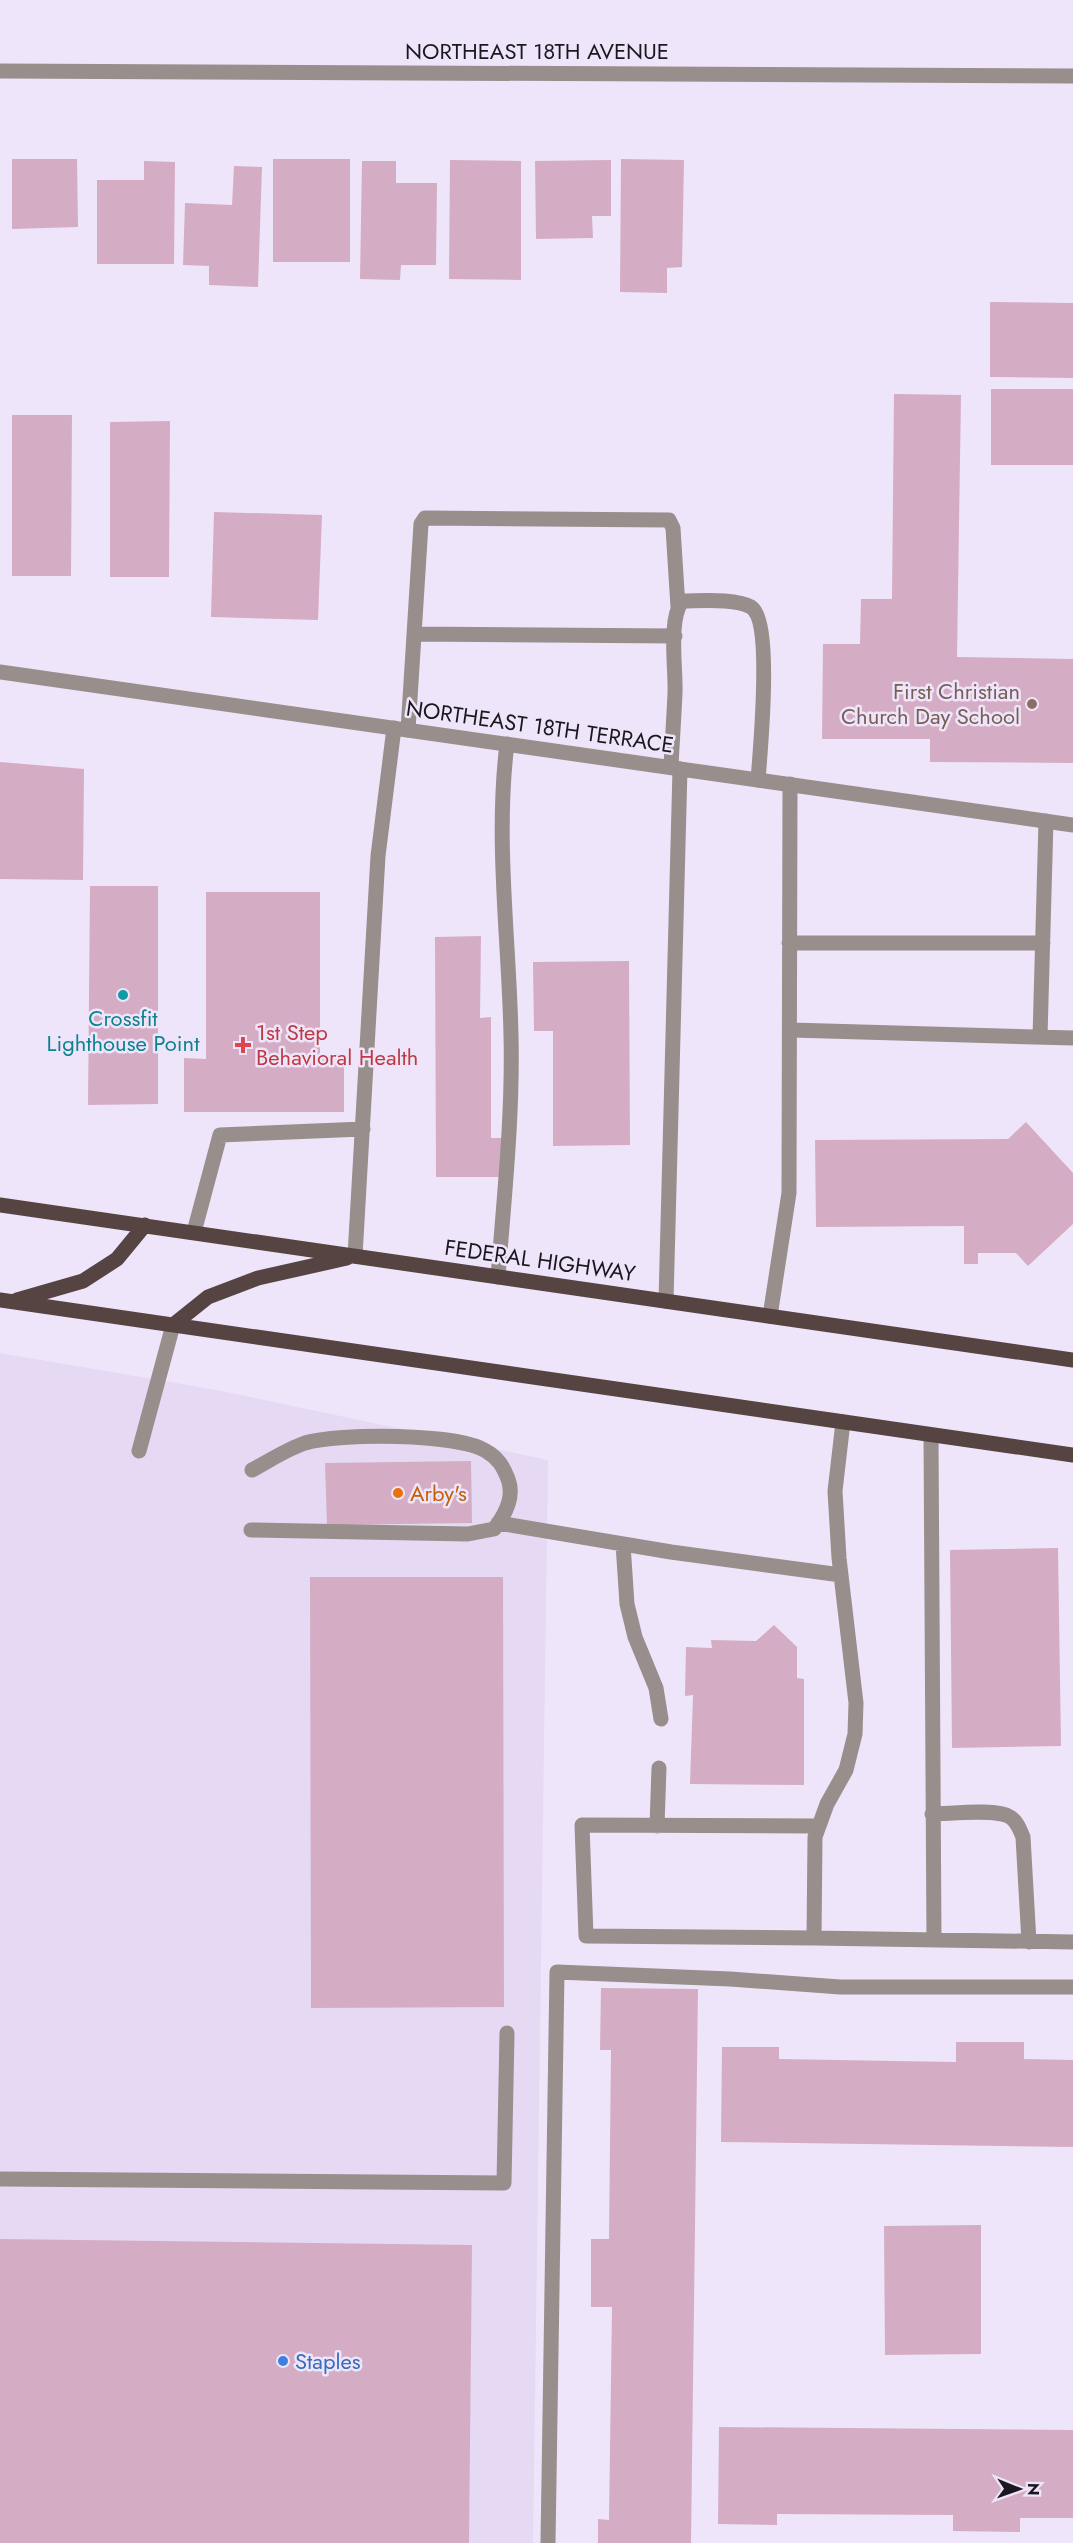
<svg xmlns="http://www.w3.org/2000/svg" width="1073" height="2543" viewBox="0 0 1073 2543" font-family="Jost,sans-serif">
  <rect width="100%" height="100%" fill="#efe5fa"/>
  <path fill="#e6d9f4" d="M0,1353L217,1390L548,1460L533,2543H0Z"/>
  <path fill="#d4adc4" d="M12,159H77L78,227L12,229Z
    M273,159H350V262H273Z
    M621,159L684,160L682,267L667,268V293L620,292Z
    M450,160L521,161V280L449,279Z
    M611,160V216H592L593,238L536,239L535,161Z
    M144,161L175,162L174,264H97V180H144Z
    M362,161H396V183H437L436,265H401L400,280L360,279Z
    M234,166L262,167L258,287L209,285V266L183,265L185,203L232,205Z
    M990,302L1073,303V378L990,377Z
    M991,389H1073V465H991Z
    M894,394L961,395L957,657L1073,659V763L930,762V739H822L823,644H860L861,599H892Z
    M12,415H72L71,576H12Z
    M170,421L169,577H110V422Z
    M214,512L322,515L318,620L211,617Z
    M0,762L84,769L83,880L0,879Z
    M90,886H158V1104L88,1105Z
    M206,892H320V1057L344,1056V1112H184V1058L206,1059Z
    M481,936L480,1018L491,1017V1138H502V1177H436L435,937Z
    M629,961L630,1145L553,1146V1031H534L533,962Z
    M1026,1122L1073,1173V1224L1028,1266L1016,1253H978V1264H964V1226L816,1227L815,1140L1008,1139Z
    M471,1461L472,1523L327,1525L325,1463Z
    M1058,1548L1061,1746L952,1748L950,1550Z
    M310,1577H503L504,2007L311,2008Z
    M774,1625L797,1647V1678L804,1679V1785L690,1784L693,1695L685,1696L686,1647L712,1648L711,1640L756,1641Z
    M601,1988L698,1989L691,2543H598V2519L609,2520L612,2307H591V2239H609L611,2050H600Z
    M956,2042H1024V2059L1073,2060V2147L721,2142L722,2047H779V2059L956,2062Z
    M981,2225V2354L885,2355L884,2226Z
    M0,2239L472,2245L469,2543H0Z
    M719,2427L1073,2430V2518H1020V2532L953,2531V2515L777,2514V2525L718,2524Z"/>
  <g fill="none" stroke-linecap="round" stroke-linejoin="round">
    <path stroke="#988e8c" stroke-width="15" d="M415,634L675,636
      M408,730L421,524L425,518L669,520L673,528L678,607
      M671,767C672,743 674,718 675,693C676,668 668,621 682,601C701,601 735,598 751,607C773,621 760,752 758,780
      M789,943H1043
      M791,1030L1073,1038
      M1040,1037L1046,821
      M194,1232L220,1135L363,1129
      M355,1256L378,856L394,728
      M498,1277C504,1197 513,1116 511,1035C509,939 495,840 507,744
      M666,1301L680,769
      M770,1316L789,1193L790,784
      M931,1435L934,1940
      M139,1451L173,1325
      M498,1523L671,1552L841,1575
      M251,1530L468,1534L494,1529C505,1515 515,1497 508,1479C503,1466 498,1458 486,1451C458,1433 338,1433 305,1443C287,1449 269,1461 252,1470
      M623,1544L627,1604L635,1637L656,1688L661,1719
      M932,1814C950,1814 996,1808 1010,1817C1017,1821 1020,1830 1023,1837L1029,1942
      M657,1826L659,1768
      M819,1826L582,1825L586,1936L814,1938L815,1837L827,1804L846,1770L855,1734L856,1703L839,1558L835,1491L843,1422
      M814,1938L1073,1942
      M0,2179L504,2183L507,2033
      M548,2543L557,1972L730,1979L840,1987H1073"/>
    <path stroke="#988e8c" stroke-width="15" d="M0,71L1073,76
      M0,672L1073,825"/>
    <path stroke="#554442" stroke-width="15" d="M0,1205L1073,1360
      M0,1300L1073,1455
      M17,1300L83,1281L117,1259L145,1225
      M173,1325L208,1297L258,1278L347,1258"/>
  </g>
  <circle fill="#8d6e63" stroke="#efe5fa" stroke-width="2" cx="1032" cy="704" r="6"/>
  <circle fill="#0f9aa8" stroke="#efe5fa" stroke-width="2" cx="123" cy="995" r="6"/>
  <path fill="#e0444e" stroke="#efe5fa" stroke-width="2" d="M240 1036h6v6h6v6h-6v6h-6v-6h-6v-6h6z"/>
  <circle fill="#e8710a" stroke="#efe5fa" stroke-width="2" cx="398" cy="1493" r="6"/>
  <circle fill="#3f7fe0" stroke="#efe5fa" stroke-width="2" cx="283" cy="2361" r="6"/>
  <g text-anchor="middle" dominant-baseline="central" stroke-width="5" stroke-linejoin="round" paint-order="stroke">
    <g font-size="22" fill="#1b171e" stroke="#efe5fa">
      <text x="537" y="51">NORTHEAST 18TH AVENUE</text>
      <text transform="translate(540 726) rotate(8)">NORTHEAST 18TH TERRACE</text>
      <text transform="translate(540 1260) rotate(8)">FEDERAL HIGHWAY</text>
    </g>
    <g font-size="22" fill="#785e54" stroke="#efe5fa" text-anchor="end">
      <text x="1020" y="691">First Christian<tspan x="1020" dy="25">Church Day School</tspan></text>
    </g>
    <g font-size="22" fill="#0d838f" stroke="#efe5fa">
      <text x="123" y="1018">Crossfit<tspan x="123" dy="25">Lighthouse Point</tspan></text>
    </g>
    <g font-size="22" fill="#be3a42" stroke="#efe5fa" text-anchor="start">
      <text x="256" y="1032">1st Step<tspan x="256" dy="25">Behavioral Health</tspan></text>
    </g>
    <g font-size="22" fill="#c56008" stroke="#efe5fa" text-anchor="start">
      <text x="410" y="1493">Arby's</text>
    </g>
    <g font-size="22" fill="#366cbe" stroke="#efe5fa" text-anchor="start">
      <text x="295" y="2361">Staples</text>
    </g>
  </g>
  <g transform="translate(1019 2489) rotate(91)" stroke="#efe5fa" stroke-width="4.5" paint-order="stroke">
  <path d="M0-4.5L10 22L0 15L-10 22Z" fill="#1b171e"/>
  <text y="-9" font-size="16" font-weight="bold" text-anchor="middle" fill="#1b171e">N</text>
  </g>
</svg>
